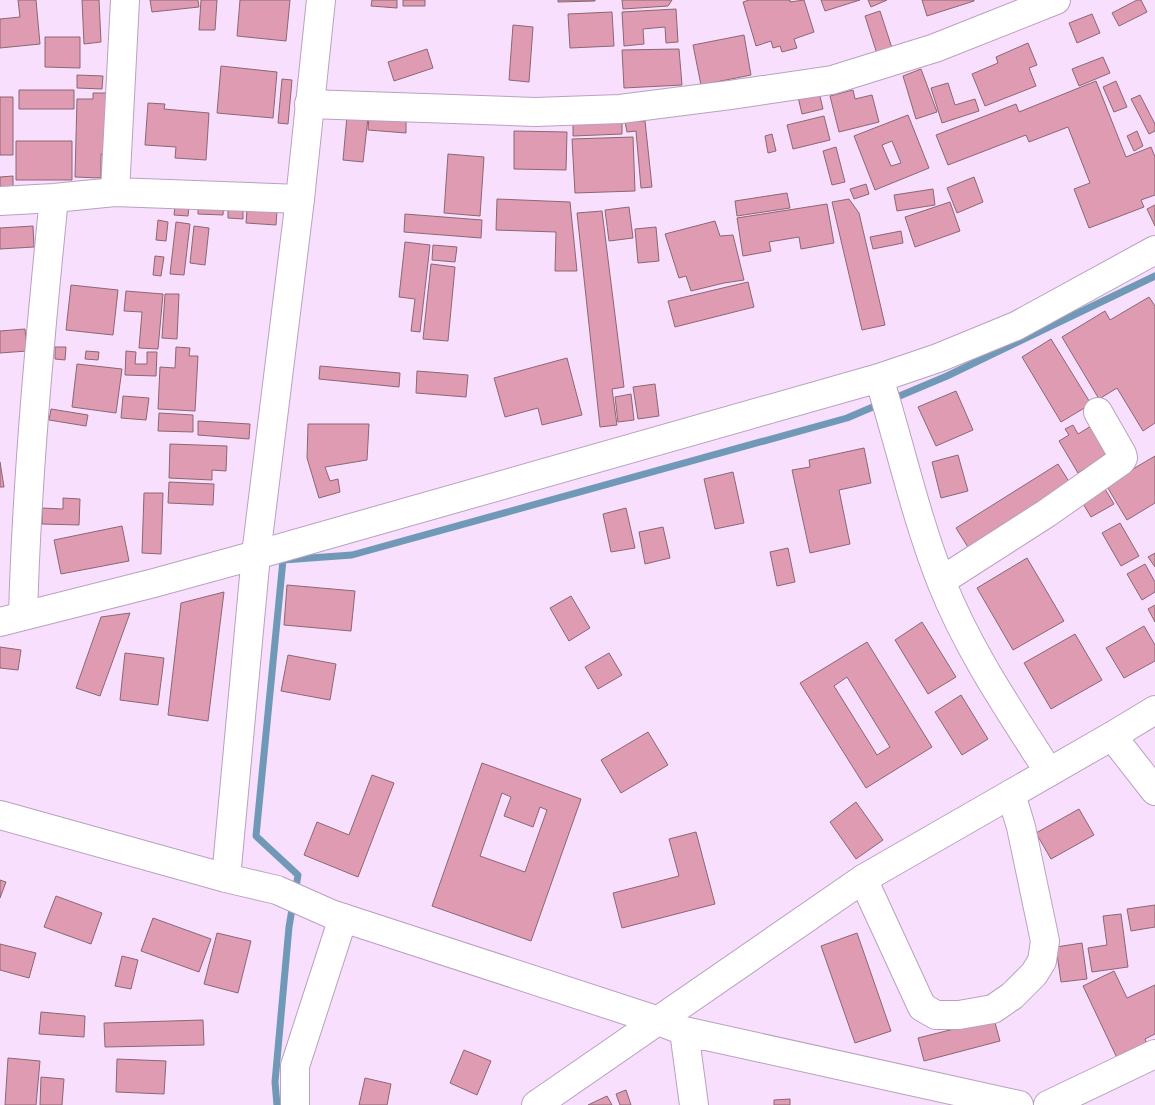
<svg xmlns="http://www.w3.org/2000/svg" width="1155" height="1105" viewBox="0 0 1155 1105" font-family="Raleway,sans-serif">
  <rect width="100%" height="100%" fill="#f9dffe"/>
  <g fill="none" stroke-linecap="round" stroke-linejoin="round">
    <path stroke="#7099b7" stroke-width="7" d="M890,400L947,376L1155,276
      M295,893L298,875L256,836L283,560L352,555L847,418L880,404
      M277,1105L275,1082L289,927L293,903"/>
  </g>
  <path fill="#de9bb1" stroke="#8b6772" fill-rule="evenodd" d="M18,0H36L40,44L0,48V19L20,17Z
    M82,0H99L101,42L84,44Z
    M150,0H198L199,7L152,12Z
    M201,0H217L215,30H199Z
    M240,0H290L286,41L237,36Z
    M372,0H397V8L371,6Z
    M403,0H425V6H403Z
    M558,0H595V1L558,2Z
    M622,0H672L668,6L623,9Z
    M749,0H790V2L804,0L814,32L794,39L797,48L782,52L780,46L773,48L771,41L756,46L743,2Z
    M821,0H860L825,11Z
    M868,0H887L871,7Z
    M922,0H974V1L927,16Z
    M1137,0H1141L1147,12L1119,26L1112,13Z
    M676,9L678,42L666,43L665,27L643,29L644,44L624,46L622,12Z
    M880,11L892,48L877,54L865,16Z
    M612,12L614,46L570,48L568,14Z
    M1092,14L1100,33L1077,43L1069,23Z
    M513,25L533,27L529,82L509,80Z
    M744,35L751,75L701,85L693,45Z
    M45,37H80V68L45,67Z
    M1028,43L1037,65L1029,68L1036,86L985,106L972,74L998,63L996,57Z
    M427,49L433,68L394,81L388,62Z
    M679,49L682,85L624,88L622,50Z
    M1103,57L1110,73L1079,86L1072,69Z
    M221,66L277,72L273,118L217,113Z
    M921,69L937,112L916,119L903,76Z
    M77,75L103,76L102,89L77,88Z
    M282,79L292,80L288,124L278,123Z
    M1096,81L1126,157L1151,147L1155,157V195L1141,200L1144,207L1089,228L1074,189L1090,183L1068,127L1029,142L1026,135L948,165L936,135L1016,104L1019,112Z
    M1116,81L1127,107L1114,112L1103,87Z
    M948,83L955,105L975,99L979,111L942,123L931,88Z
    M19,90H74V109H19Z
    M853,90L855,99L872,95L879,122L839,132L830,96Z
    M819,92L823,109L802,114L798,97Z
    M93,93H108L106,155L101,154V178L75,177L77,99H93Z
    M1140,95L1155,124V131L1149,134L1131,99Z
    M0,97H13V155H0Z
    M148,103L165,104L164,109L209,113L206,160L175,158L176,147L145,145Z
    M908,115L929,168L875,190L854,136ZM892,141L901,163L891,166L882,145Z
    M347,116L368,118L363,162L343,160Z
    M369,116L406,120V133L368,130Z
    M824,116L830,140L793,149L787,125Z
    M622,121V134L573,136V123Z
    M645,121L652,187L641,188L636,131L627,132L625,122Z
    M514,131L567,132L566,170L514,169Z
    M1137,131L1143,146L1134,151L1127,136Z
    M772,134L776,151L768,153L765,136Z
    M633,137L635,191L575,193L572,139Z
    M16,141H72V180H16Z
    M836,147L845,182L832,185L823,151Z
    M448,154L484,157L480,216L444,213Z
    M13,176V187H0V177Z
    M974,177L983,202L957,213L947,188Z
    M866,184L869,194L854,199L850,189Z
    M933,189L935,205L897,211L894,195Z
    M787,193L790,208L737,216L735,201Z
    M176,197L190,198L188,216L174,215Z
    M497,199L570,202L577,271H555L556,232L496,230Z
    M849,199L859,213L885,325L862,330L832,202Z
    M198,200L224,201L223,215L198,214Z
    M950,202L960,231L915,247L905,217Z
    M827,204L834,243L801,249L799,237L769,242L771,251L743,256L737,218Z
    M1155,205V226L1147,209Z
    M228,206L243,207V219L228,218Z
    M629,207L633,238L609,241L605,210Z
    M247,210L277,211L276,225L246,223Z
    M602,211L624,387L612,389L617,425L600,427L577,213Z
    M405,214L482,220L481,238L404,232Z
    M158,220L168,222L166,241L156,240Z
    M715,221L720,236L733,235L744,280L724,283L691,291L686,276L679,278L665,234Z
    M176,222L190,224L184,275L170,274Z
    M33,226L34,247L0,249V228Z
    M194,226L209,228L205,265L190,263Z
    M656,227L659,261L638,263L635,229Z
    M901,231L903,243L873,249L870,237Z
    M405,242L430,245L420,332L411,331L415,299L399,297Z
    M433,245L457,247L455,262L432,260Z
    M155,256L164,257L161,276L153,275Z
    M431,264L455,267L448,341L423,339Z
    M748,282L754,307L675,327L668,301Z
    M71,285L118,290L113,335L66,330Z
    M126,291L163,294L158,349L139,348L142,312L124,311Z
    M165,294H179L177,339L162,338Z
    M1149,297L1155,306V423L1143,431L1117,388L1099,399L1062,337L1105,311L1110,320Z
    M25,329L27,351L0,353V331Z
    M1051,339L1091,404L1061,422L1022,357Z
    M55,347H66L65,360L55,359Z
    M176,347L190,348L189,356H198L195,411L158,409L160,367L175,368Z
    M86,351L99,352L98,360L85,359Z
    M126,351L136,352L135,364H147V352H157L156,376L125,375Z
    M567,358L582,415L542,425L538,408L505,417L494,378Z
    M77,364L122,369L116,413L72,407Z
    M320,366L400,373L399,387L319,379Z
    M417,371L468,375L466,397L416,393Z
    M655,384L659,416L638,419L633,387Z
    M956,391L973,430L936,446L918,407Z
    M631,394L634,420L618,422L615,397Z
    M123,396L149,398L146,420L121,418Z
    M51,409L88,415L86,426L49,420Z
    M159,413L193,415V432L158,431Z
    M198,421L250,424L249,439L198,435Z
    M1096,423L1113,452L1078,473L1059,441L1069,435L1065,429L1073,425L1078,434Z
    M308,424H369L367,460L325,467L330,481L338,479L340,492L319,498L307,458Z
    M170,444L227,446L226,471L212,470V480L169,478Z
    M864,448L871,483L839,490L850,544L810,553L792,470L810,467L809,460Z
    M958,455L968,491L941,498L932,462Z
    M1155,456V503L1127,520L1106,485Z
    M0,462L4,487H0Z
    M1058,464L1073,488L971,552L956,528Z
    M733,472L744,523L715,529L704,479Z
    M169,482L214,484L213,505L168,503Z
    M1105,489L1114,504L1091,517L1082,502Z
    M144,493H163L161,554L142,553Z
    M63,498L80,499L79,525L42,524V508L63,509Z
    M626,508L635,548L611,552L603,514Z
    M1120,523L1139,556L1121,566L1102,533Z
    M122,526L129,561L61,574L54,540Z
    M663,527L670,558L645,564L639,532Z
    M788,548L795,582L777,586L770,552Z
    M1155,553V567L1148,557Z
    M1027,558L1064,621L1013,650L977,588Z
    M1145,564L1155,582V592L1142,600L1127,574Z
    M287,585L355,591L351,631L284,625Z
    M224,592L208,721L168,715L181,603Z
    M571,596L590,628L569,641L550,608Z
    M1155,605V622L1148,609Z
    M130,613L100,696L76,688L101,617Z
    M922,622L956,677L928,694L895,640Z
    M1144,626L1155,645V661L1124,678L1106,648Z
    M1075,634L1102,680L1051,709L1024,663Z
    M867,642L932,747L866,788L800,683ZM847,677L890,747L877,755L834,686Z
    M0,647L21,650L18,670L0,668Z
    M125,653L164,658L158,705L120,700Z
    M609,653L622,675L598,689L585,667Z
    M288,655L336,664L330,700L281,691Z
    M961,695L988,739L962,755L935,712Z
    M648,732L668,765L621,793L601,760Z
    M482,763L581,799L531,941L432,906ZM502,793L511,797L504,816L533,827L540,807L547,810L525,872L480,856Z
    M372,775L394,783L358,877L304,855L317,822L349,835Z
    M856,802L883,840L856,859L830,822Z
    M1079,809L1094,835L1051,859L1036,833Z
    M696,832L715,904L622,928L613,893L679,876L669,839Z
    M0,880L6,882L0,898Z
    M56,896L102,913L91,944L44,927Z
    M1155,905V927L1131,931L1127,909Z
    M1121,914L1128,967L1092,972L1088,948L1107,945L1103,916Z
    M153,918L211,939L199,972L141,951Z
    M217,933L251,941L238,993L204,984Z
    M857,933L891,1031L855,1043L821,946Z
    M1082,943L1087,979L1061,982L1056,947Z
    M0,944L36,953L29,978L0,970Z
    M122,956L138,960L131,989L115,986Z
    M1114,971L1127,998L1155,985V1034L1145,1039L1148,1046L1118,1060L1083,986Z
    M41,1012L85,1016L84,1037L39,1034Z
    M994,1019L1000,1041L924,1061L918,1038Z
    M203,1020L204,1045L105,1047L104,1023Z
    M464,1050L491,1061L477,1095L450,1083Z
    M8,1058L40,1061L36,1105H5Z
    M117,1059L166,1061L164,1094L116,1092Z
    M41,1077L64,1079L62,1105H40Z
    M365,1078L391,1084L387,1105H359Z
    M626,1090L631,1105H620L616,1094Z
    M607,1096L612,1105H588Z
    M790,1099V1105H774V1100Z"/>
  <g fill="none" stroke-linecap="round" stroke-linejoin="round">
    <g stroke="#b9a1be" stroke-width="30">
      <path id="minor" d="M125,0L115,192L300,199
        M309,104L535,112L620,109L730,95L832,80L935,48L1056,0
        M0,201L54,198L115,192
        M879,378C900,445 915,515 941,581C968,650 1010,711 1049,772
        M941,581L1047,513L1121,461L1123,458L1122,454L1098,412
        M23,615C27,476 40,337 54,198
        M0,622L154,583L256,555L879,378L938,358L1016,326L1155,250
        M1112,736L1155,791
        M863,879L922,1007L936,1015H959L993,1009L1012,996L1034,974L1042,961L1045,941L1021,827L1011,794
        M656,1020L684,1031L1019,1105
        M684,1031L694,1105
        M295,1105V1066L343,918
        M1048,1105L1155,1054"/>
    </g>
    <g stroke="#b9a1be" stroke-width="30">
      <path id="tertiary" d="M0,815L226,878L277,890L331,914L656,1020
        M226,878L256,555L300,199L321,0
        M536,1105L863,879L1112,736L1155,710"/>
    </g>
    <use href="#minor" stroke="#fff" stroke-width="28"/>
    <use href="#tertiary" stroke="#fff" stroke-width="28"/>
  </g>
</svg>
